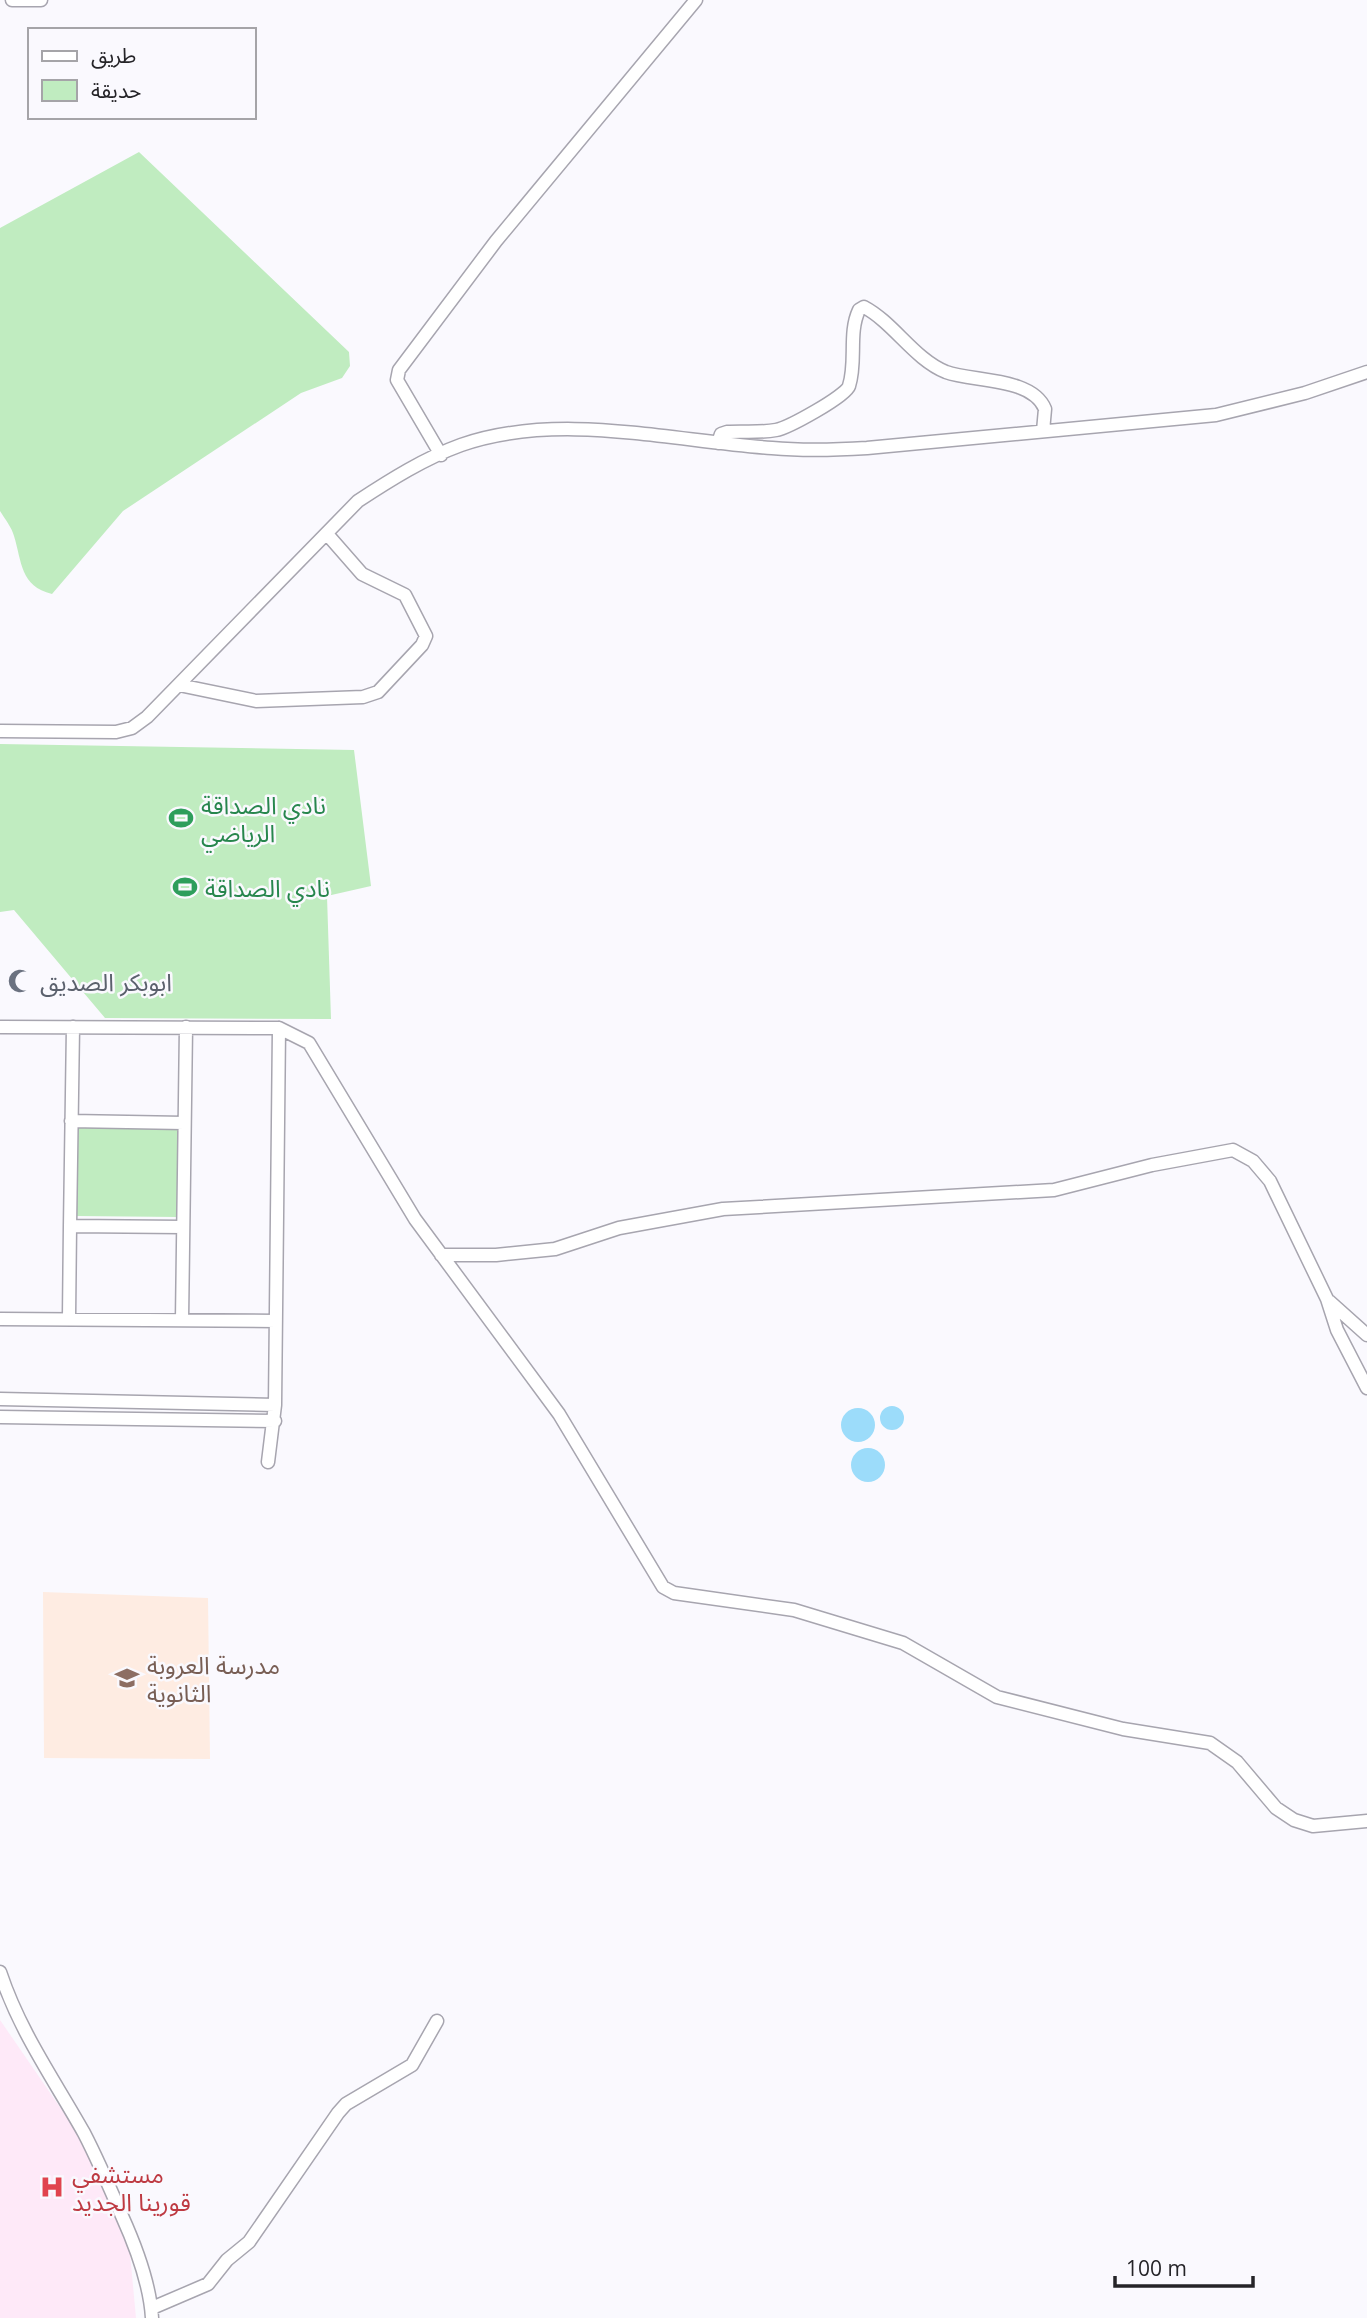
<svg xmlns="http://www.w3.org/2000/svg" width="1367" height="2318" viewBox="0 0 1367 2318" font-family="'Open Sans','Noto Sans Arabic',sans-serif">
  <rect width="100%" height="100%" fill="#faf9fe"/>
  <path fill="#feece2" d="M43,1592L208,1598L210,1759L44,1758Z"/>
  <path fill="#fee9f8" d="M0,2020L77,2132L129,2243L136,2318H0Z"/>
  <path fill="#c0ecc0" d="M139,152L349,352L350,366L342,378L301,393L123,511L52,594C20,586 22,562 14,536C12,528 5,519 0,511V228Z
    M0,744L354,750L371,886L327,896L331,1019L105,1018L14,910L0,912Z
    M76,1125L178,1127L177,1217L76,1216Z"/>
  <path fill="#9cdcfa" d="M880 1418a12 12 0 1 1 24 0a12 12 0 1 1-24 0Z
    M841 1425a17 17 0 1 1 34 0a17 17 0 1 1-34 0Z
    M851 1465a17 17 0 1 1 34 0a17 17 0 1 1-34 0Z"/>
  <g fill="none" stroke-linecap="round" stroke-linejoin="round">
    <g stroke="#a7a5af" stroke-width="15">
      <path id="minor" d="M12,0H41
        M718,443L721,434L727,432C743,431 760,433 776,430C788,428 846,396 849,386C857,362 848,333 859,310L864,307C894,323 914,359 946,372C973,382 1032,377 1045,409L1043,431
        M441,455L397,380L399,370L496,241L696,0
        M179,685L256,701L363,697L378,692L422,645L426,636L405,595L362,574L327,534
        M0,731L116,732L132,728L147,717L358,501C390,480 425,458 461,445C559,411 671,441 772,448C804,451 835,450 867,448L1216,415L1305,393L1367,372
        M0,1027L279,1028L275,1405L268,1462
        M73,1027L70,1226L183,1227
        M279,1028L309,1043L415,1219L559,1414L663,1587L674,1593L794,1610L903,1643L997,1697L1123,1729L1210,1743L1237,1762L1276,1808L1294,1820L1313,1826L1367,1821
        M71,1121L184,1123
        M441,1255H496L555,1249L619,1228L723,1209L1054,1190L1152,1165L1233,1150L1253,1161L1270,1181L1327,1299L1337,1330L1367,1388
        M1329,1301L1367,1335
        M69,1318L70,1226
        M0,1319L276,1321
        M182,1320L186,1027
        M0,1399L275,1405
        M0,1417L275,1421
        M0,1972C20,2032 53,2078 84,2133C98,2160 110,2188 122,2216C136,2247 150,2283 152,2318
        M152,2308L208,2284L227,2260L249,2242L338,2113L346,2104L412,2065L437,2021"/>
    </g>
    <use href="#minor" stroke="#fff" stroke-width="12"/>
  </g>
  <defs>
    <g id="stadium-bare" transform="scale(1.89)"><path d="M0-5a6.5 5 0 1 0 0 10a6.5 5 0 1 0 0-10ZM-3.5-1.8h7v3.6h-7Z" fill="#2e9e5b" stroke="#faf9fe" stroke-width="2.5" paint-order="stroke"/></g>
    <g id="mosque-bare" transform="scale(1.89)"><path d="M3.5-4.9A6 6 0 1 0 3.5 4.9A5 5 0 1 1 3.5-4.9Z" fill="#6b7280" stroke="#faf9fe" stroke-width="2.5" paint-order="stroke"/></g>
    <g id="school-bare" transform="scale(1.89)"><path d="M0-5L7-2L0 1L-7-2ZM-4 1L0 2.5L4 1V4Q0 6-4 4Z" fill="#8d6e63" stroke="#faf9fe" stroke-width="2.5" paint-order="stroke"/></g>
    <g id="hospital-bare" transform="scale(1.89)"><path d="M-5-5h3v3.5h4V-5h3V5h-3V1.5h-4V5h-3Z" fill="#e0444e" stroke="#faf9fe" stroke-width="2.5" paint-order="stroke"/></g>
  </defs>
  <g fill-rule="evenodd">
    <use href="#stadium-bare" x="181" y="818"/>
    <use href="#stadium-bare" x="185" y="887"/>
    <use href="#mosque-bare" x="20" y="981"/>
    <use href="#school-bare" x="127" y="1678"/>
    <use href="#hospital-bare" x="52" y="2187"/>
  </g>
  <g text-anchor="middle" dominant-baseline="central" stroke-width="5" stroke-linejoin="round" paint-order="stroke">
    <g font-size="24" fill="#27864d" stroke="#faf9fe" text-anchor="start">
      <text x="201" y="804">نادي الصداقة<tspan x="201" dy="28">الرياضي</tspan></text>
      <text x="205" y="887">نادي الصداقة</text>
    </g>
    <g font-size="24" fill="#5b616d" stroke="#faf9fe" text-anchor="start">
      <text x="40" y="981">ابوبكر الصديق</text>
    </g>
    <g font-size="24" fill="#785e54" stroke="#faf9fe" text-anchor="start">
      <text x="147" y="1664">مدرسة العروبة<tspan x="147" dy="28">الثانوية</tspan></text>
    </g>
    <g font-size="24" fill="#be3a42" stroke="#faf9fe" text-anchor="start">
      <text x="72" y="2173">مستشفي<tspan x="72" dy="28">قورينا الجديد</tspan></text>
    </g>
  </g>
  <rect x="28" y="28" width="228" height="91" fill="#faf9fe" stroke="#a5a4a8" stroke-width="2"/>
  <rect x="42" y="51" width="35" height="10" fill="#ffffff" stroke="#a5a4a8" stroke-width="2"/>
  <text x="91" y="63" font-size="21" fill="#252428">طريق</text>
  <rect x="42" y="80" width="35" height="21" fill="#c0ecc0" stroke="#a5a4a8" stroke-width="2"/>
  <text x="91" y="98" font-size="21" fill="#252428">حديقة</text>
  <path d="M1115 2276v10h138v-10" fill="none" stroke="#252428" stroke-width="3.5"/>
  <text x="1126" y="2276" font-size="21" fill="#252428" stroke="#faf9fe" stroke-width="5" paint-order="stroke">100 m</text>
</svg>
